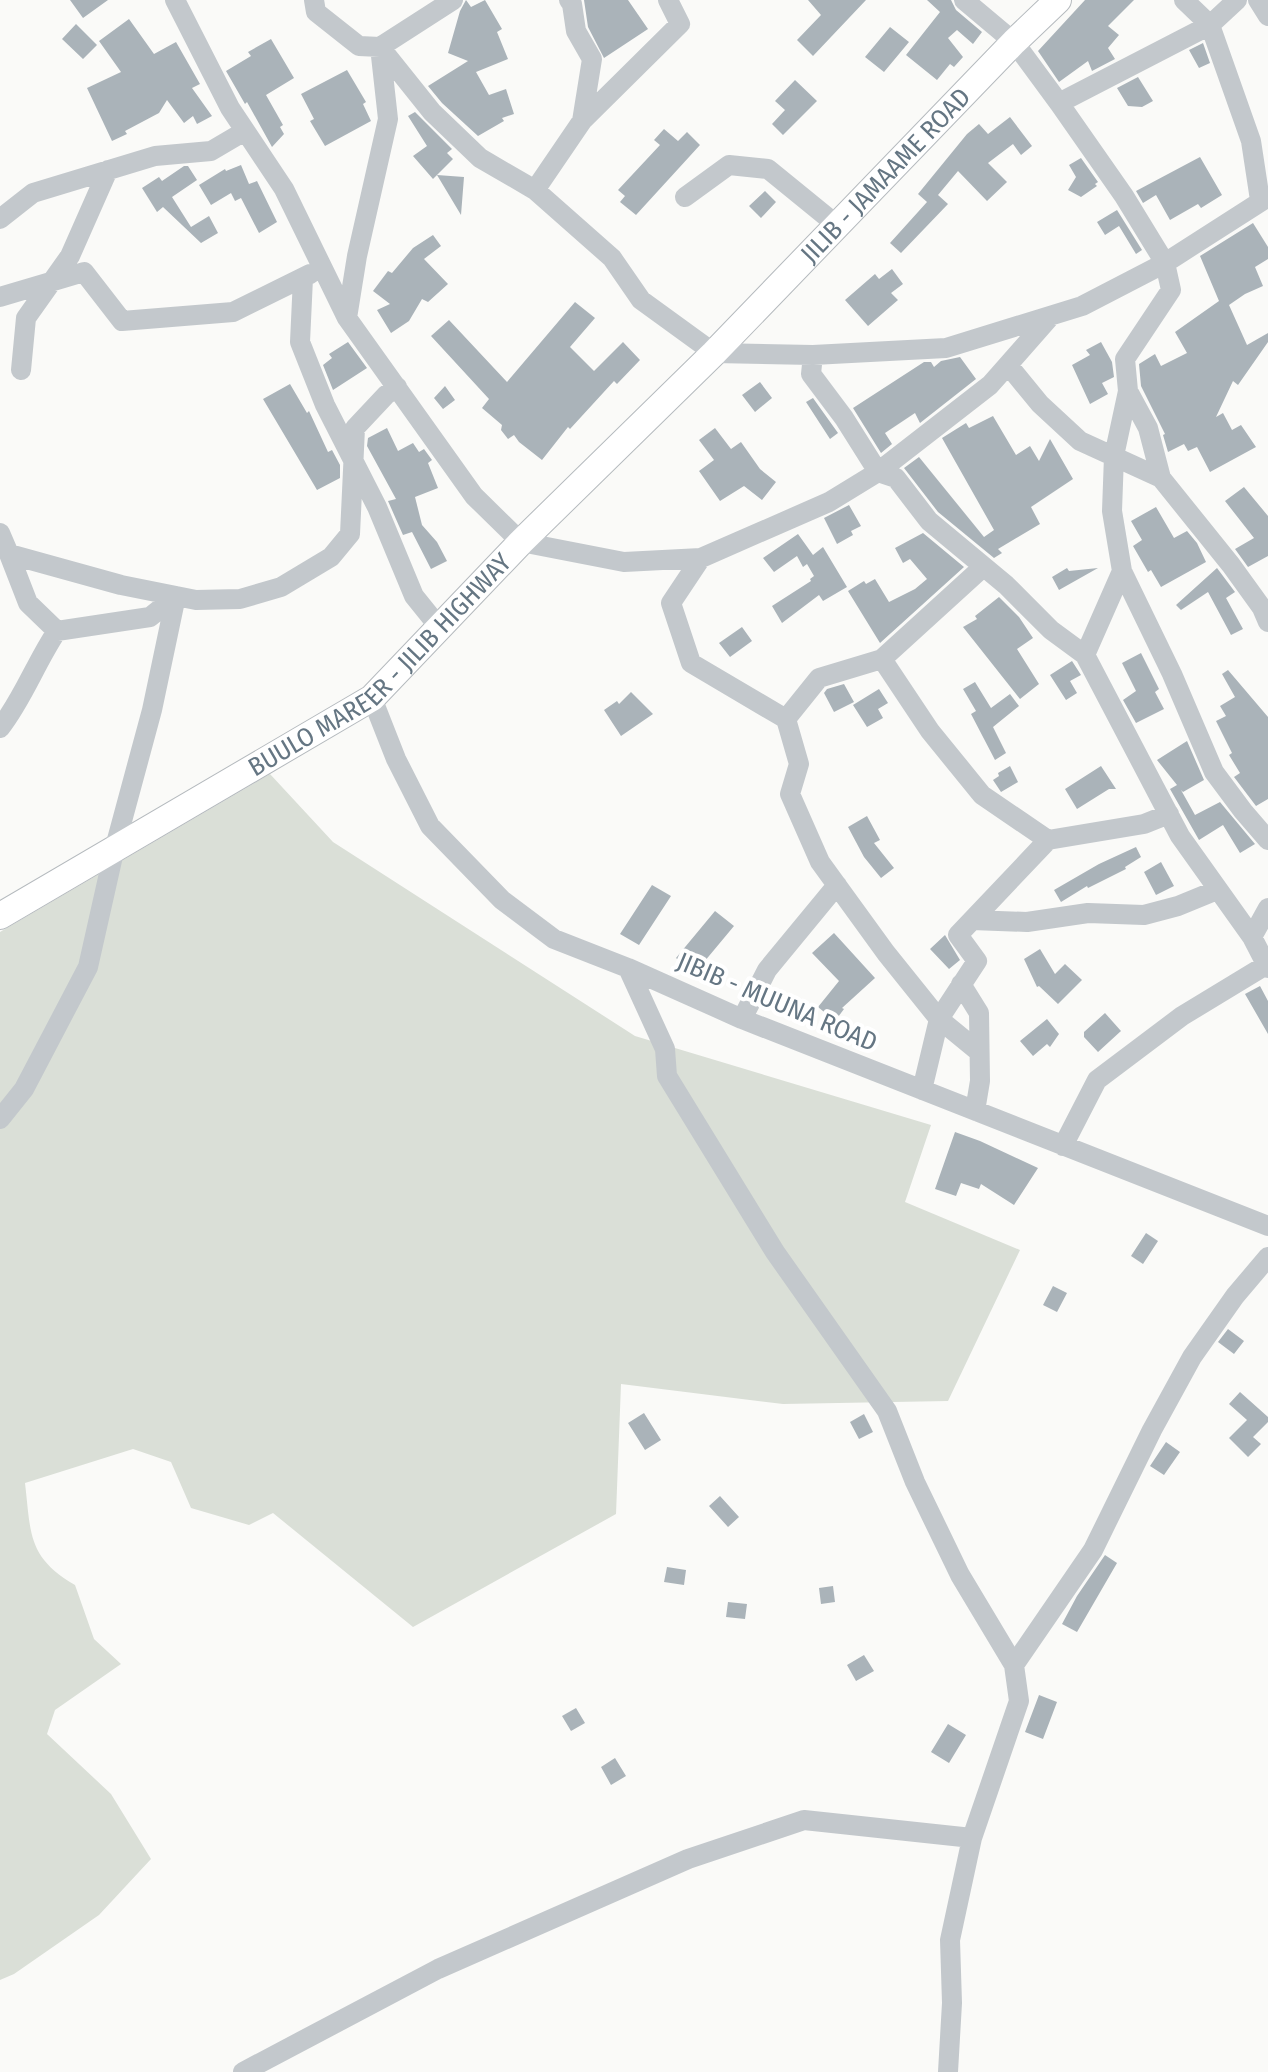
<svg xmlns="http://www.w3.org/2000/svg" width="1268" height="2072" viewBox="0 0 1268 2072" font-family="'Fira Sans Condensed',sans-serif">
  <rect width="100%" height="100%" fill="#fafaf8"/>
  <path fill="#dadfd7" d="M270,774L333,842L635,1036L931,1125L905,1202L1020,1250L948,1401L783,1404L621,1384L616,1514L413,1627L273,1513L249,1525L191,1508L171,1462L133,1449L25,1483C31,1533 27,1557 75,1585L94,1639L121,1664L55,1710L47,1734L111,1794L151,1859L99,1915L14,1974L0,1980V932Z"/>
  <path fill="#aab3b9" d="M70,0H108L83,18Z
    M466,0L471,7L485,0L502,29L497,32L508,59L476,72L489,95L506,89L514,114L502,118L504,121L478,136L442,103L428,86L468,61L448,53L460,11Z
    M584,0H628L648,29L604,58L588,27Z
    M808,0H866L813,56L797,40L821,15Z
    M927,0H951L956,10L982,32L973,44L957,30L948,38L963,57L954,67L950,64L937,80L906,55L940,12Z
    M1085,0H1134L1108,26L1119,35L1108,48L1115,59L1092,71L1088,61L1059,82L1038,51Z
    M129,19L154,54L176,42L200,84L192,88L212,116L197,124L193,116L184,123L167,100L159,113L125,131L127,134L112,141L87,88L121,72L99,41Z
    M76,24L97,45L83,59L62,39Z
    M890,27L909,42L884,72L865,57Z
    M271,39L294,78L266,95L283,125L280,127L284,134L272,147L247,102L245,104L226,71L251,56L248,52Z
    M1203,43L1210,63L1199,68L1189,50Z
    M347,70L366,102L363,104L371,121L325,146L310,121L314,119L301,94Z
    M1138,77L1153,101L1142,107L1128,106L1117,88Z
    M795,80L817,101L783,135L772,124L785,110L775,101Z
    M415,112L452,149L447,153L453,159L437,175L464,177L461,215L437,175L433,179L413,156L427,146L408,116Z
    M1010,117L1032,146L1021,155L1013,144L988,163L1007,182L987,201L958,171L938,195L948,204L901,253L890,243L927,202L918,194L967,134L979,124L988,134Z
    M664,129L678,141L687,132L700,145L636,215L620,202L625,196L618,190L660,145L654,140Z
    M1200,157L1222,195L1201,208L1198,204L1170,220L1156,195L1143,203L1136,191Z
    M1081,158L1098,182L1095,184L1097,186L1081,197L1068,190L1076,177L1069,165Z
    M241,165L249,184L257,181L277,222L259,233L241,198L235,201L231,193L211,205L199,185L225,169L226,171Z
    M184,166H188L197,180L172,197L191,227L209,216L218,233L201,243L163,207L157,212L142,188L159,177L162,181Z
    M765,191L776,202L761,218L749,206Z
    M1117,210L1142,250L1136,254L1119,226L1105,235L1097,222Z
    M1253,223L1268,247V259L1255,267L1263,286L1245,294L1229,305L1247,345L1268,333V342L1238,385L1233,381L1216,417L1223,413L1232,430L1241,425L1256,447L1210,472L1197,447L1188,451L1184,444L1168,452L1163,435L1165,434L1141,386L1139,364L1155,354L1161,366L1187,353L1175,332L1219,301L1200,256Z
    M433,235L441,246L424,259L448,284L428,302L422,299L409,321L391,333L377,310L390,304L373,291L388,271L392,273L413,248Z
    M892,269L903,284L891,293L898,300L868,326L845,300L875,274L879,279Z
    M575,302L595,318L570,347L594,371L623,342L640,360L617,384L614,381L570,429L568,427L542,460L519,442L514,435L508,439L501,430L502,425L482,408L489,399L431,336L449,320L507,382Z
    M348,342L367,368L333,390L323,365L332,358L329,354Z
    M1101,342L1112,362L1114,377L1102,383L1108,394L1090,404L1072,365L1090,355L1086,350Z
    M960,357L976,379L920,423L915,413L885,433L892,444L881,453L853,408L924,362H931L934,367L941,361Z
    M760,382L772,398L755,412L742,395Z
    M290,384L307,413L309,411L328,452L332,450L340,465V478L317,490L263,399Z
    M445,386L455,400L443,409L434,398Z
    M813,398L838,433L830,439L806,402Z
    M993,416L1016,455L1030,446L1039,461L1050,439L1073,479L1031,507L1040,524L998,549L1002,553L994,558L938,512L904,468L919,457L984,537L994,530L942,438L966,423L969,428Z
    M387,428L398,451L413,443L419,452L424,449L432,460L428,463L438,488L415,497L422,525L437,542L447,561L431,569L412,532L403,535L388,501L396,499L367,446L368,438Z
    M715,428L731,449L741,442L760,469L776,482L762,500L744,486L720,501L699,471L714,460L699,440Z
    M1244,487L1268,516V556L1248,567L1235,549L1254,538L1225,501Z
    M849,505L861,526L851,531L853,535L837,544L824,518Z
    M1156,507L1174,538L1187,531L1197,543L1206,562L1161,587L1151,570L1148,572L1133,546L1142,540L1131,521Z
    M923,533L964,567L880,643L848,591L864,581L866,584L875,579L889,602L915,589L927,579L910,559L903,563L895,548Z
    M798,534L813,555L823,547L847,587L823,601L819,595L782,623L772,606L811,581L810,579L814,576L807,564L803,567L797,556L774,572L763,558Z
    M1067,568L1069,571L1098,568L1059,590L1052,577Z
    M1217,568L1235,592L1226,598L1243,629L1231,635L1208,592L1181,610L1176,605Z
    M999,597L1019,617L1033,638L1017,649L1039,684L1020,699L963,627L977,619L975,616Z
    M742,627L752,641L730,657L719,643Z
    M1141,653L1159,689L1155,692L1164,709L1136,723L1123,700L1136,691L1122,663Z
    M1072,661L1081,675L1070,681L1077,693L1066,700L1050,675Z
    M1228,670L1268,717V799L1256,806L1234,777L1240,773L1229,755L1232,753L1216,721L1226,716L1220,706L1235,697L1222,674Z
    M975,682L991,708L1010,694L1019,706L993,727L1006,753L995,760L971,714L976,711L963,689Z
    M844,684L854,702L834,712L824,693L827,689Z
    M879,689L888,703L878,709L883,718L867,727L853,705Z
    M631,692L653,714L621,736L604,710L617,701L619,704Z
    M1187,741L1204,780L1183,792L1181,790L1195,815L1220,802L1255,844L1240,853L1223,825L1199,840L1170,789L1177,785L1157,760Z
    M1010,766L1018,782L1001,792L993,780L999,776L998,773Z
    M1101,766L1116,789H1109L1077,809L1065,789Z
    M867,816L880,840L874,843L894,868L881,878L864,857L848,827Z
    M1136,847L1141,857L1125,867L1126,869L1088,888L1087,886L1061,902L1054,890L1099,864Z
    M1161,862L1174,886L1156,895L1144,872Z
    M652,885L671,896L639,945L620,934Z
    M715,911L734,926L694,974L676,958Z
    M834,933L875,978L842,1008L844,1009L835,1021L818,1007L839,981L812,953Z
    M945,935L960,960L949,969L930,949Z
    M1040,949L1055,974L1065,964L1082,980L1058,1004L1039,986L1037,987L1024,959Z
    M1260,986L1268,1001V1034L1245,994Z
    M1105,1013L1121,1031L1098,1052L1084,1037V1032Z
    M1047,1019L1059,1034L1050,1047L1047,1044L1033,1056L1020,1041Z
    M955,1132L980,1141L1038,1168L1014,1205L981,1184L979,1189L961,1183L956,1196L935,1189Z
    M1146,1233L1158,1241L1143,1264L1131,1256Z
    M1053,1286L1067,1293L1057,1312L1043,1305Z
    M1228,1329L1244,1341L1234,1354L1218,1342Z
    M1240,1392L1268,1417V1422L1253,1437L1261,1444L1248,1457L1229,1438L1247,1420L1229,1404Z
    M644,1413L661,1440L645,1450L628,1423Z
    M864,1414L873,1432L859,1439L850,1422Z
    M1166,1442L1180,1452L1164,1475L1150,1466Z
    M720,1496L739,1517L728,1527L709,1506Z
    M1105,1555L1117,1563L1077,1632L1062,1624L1077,1596Z
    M667,1567L686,1570L684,1585L664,1582Z
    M833,1586L835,1602L821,1604L819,1588Z
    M728,1602L747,1604L745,1619L726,1617Z
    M864,1655L874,1671L856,1681L847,1665Z
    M1039,1695L1057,1702L1043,1739L1025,1732Z
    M576,1708L585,1723L571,1731L562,1716Z
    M948,1724L966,1735L949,1763L931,1752Z
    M615,1758L626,1776L611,1785L601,1767Z"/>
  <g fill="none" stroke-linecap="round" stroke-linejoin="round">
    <g stroke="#b5babe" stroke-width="28">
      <g id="major">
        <path id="s1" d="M0,916L372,698L521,542L714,353L1014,42L1058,0"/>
      </g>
    </g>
    <path stroke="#c3c8cc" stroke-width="20" d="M175,0L230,108L284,189L347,318L474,496L521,542L624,562L701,558L829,502L878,472L990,385L1050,317
      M314,0L316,12L359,46L380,47L432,112L480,158L535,190L612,258L641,300L714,353L813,355L946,348L1082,306L1165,263L1268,197
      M964,0L1014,42L1059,103L1124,196L1165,263L1171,290L1125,359L1128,391L1148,428L1161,478L1231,565L1262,608L1268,622
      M1184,0L1210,25L1251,141L1260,200
      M1258,0L1268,16
      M1059,103L1210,25L1237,0
      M582,121L680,24L668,0
      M535,190L582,121L592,59L576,31L572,4L569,0
      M685,197L729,165L768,169L838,226
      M0,219L33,193L155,156L211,151L245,131
      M303,278L300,342L325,405L377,507L414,596L439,627
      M0,297L84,272L122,321L233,312L310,274
      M347,318L357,256L388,119L380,47L453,0
      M813,355L811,374L844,418L878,472L896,478L929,521L1006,585L1051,630L1085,655L1180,836L1252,937L1268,968
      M1008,365L1040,404L1080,441L1161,478
      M21,370L26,318L70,256L108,170
      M1128,391L1114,456L1112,511L1122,571L1172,674L1214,772L1243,811L1268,840
      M0,533L9,554L121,585L196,600L240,599L281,587L331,557L350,534L355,428L386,395L397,387
      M9,554L28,603L57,631L150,617L176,596
      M701,558L671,603L691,663L786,719L799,764L790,794L820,862L886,953L939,1019L922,1090
      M1085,655L1122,571
      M882,659L930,731L982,795L1048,840L1144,824L1169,814
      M372,698L396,759L430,826L502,900L554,939L628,968L742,1019L1268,1226
      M786,719L819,678L882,659L983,567
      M0,728C23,699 36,662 57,631
      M972,920L1027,922L1088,913L1144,915L1178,906L1217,890
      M1252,937L1268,908
      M628,968L665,1049L667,1076L775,1252L887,1411L915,1482L960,1575L1014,1665
      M961,984L979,1013L980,1081L975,1111
      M742,1019L767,970L837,885
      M978,1051L939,1019L977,961L958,935L1048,840
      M0,1119L24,1089L88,967L115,847L152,710L176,596
      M1063,1146L1097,1080L1182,1016L1266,965
      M243,2072L438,1969L688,1859L804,1820L972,1838
      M948,2072L952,2003L950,1940L972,1838L1019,1701L1014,1665L1093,1550L1152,1430L1192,1357L1235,1296L1268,1257"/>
    <use href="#major" stroke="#fff" stroke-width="26"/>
  </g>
  <g text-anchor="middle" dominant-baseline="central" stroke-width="8" stroke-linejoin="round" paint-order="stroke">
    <g font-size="26" fill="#657683" stroke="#fff">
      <text stroke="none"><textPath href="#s1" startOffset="1164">JILIB - JAMAAME ROAD</textPath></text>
      <text stroke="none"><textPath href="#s1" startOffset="458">BUULO MAREER - JILIB HIGHWAY</textPath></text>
      <text transform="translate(777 1002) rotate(23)">JIBIB - MUUNA ROAD</text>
    </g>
  </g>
</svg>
